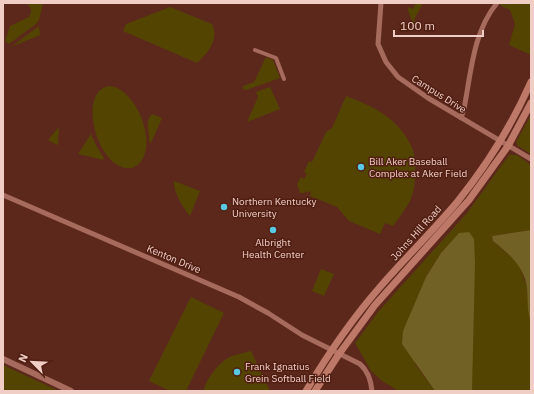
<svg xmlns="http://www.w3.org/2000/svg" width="534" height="394" viewBox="0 0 534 394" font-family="'IBM Plex Sans',sans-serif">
  <rect width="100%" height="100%" fill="#5d281c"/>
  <path fill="#534402" d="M27,3H43L39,20L36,24L9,44L5,41L10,26L29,17L31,13V9Z
    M416,3H423L414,20L418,23L416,24C411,21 408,13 408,7L413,9Z
    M502,3H531V55L509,45L515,24L510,10L500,5Z
    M170,7L212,24C220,39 207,54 197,63L123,31L126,24Z
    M39,26L40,35L11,47Z
    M266,57L273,60L280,78L246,90L243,89V86L254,82Z
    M110,86C139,89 163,156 132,168C98,174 75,90 110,86Z
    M270,87L280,109L247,122L258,97L256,92Z
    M346,96C374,106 401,120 413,150C415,154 414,160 415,165C416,178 415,189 410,201C405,210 399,218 393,226L385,223L380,234L349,221L337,207L310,196L311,192L309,191L308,193L305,191V193H300L297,184L301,177L304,179L307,174L304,172L309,161L312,162L326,132L332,128Z
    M152,114L162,118L151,143L149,141C150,131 144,122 152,114Z
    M531,115V154L518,146L516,142Z
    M58,128H59L58,144L57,145L48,140Z
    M91,134L97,147L104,158L103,160L78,154Z
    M509,155H517L531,165V230L492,236L493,241L518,263L527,287L529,316L531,323V391H472V342L459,234L441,253L426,277L415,364L435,391H399L382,381L371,371L355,343L378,312L467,213Z
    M174,181L200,191L190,216C183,208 173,191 174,181Z
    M321,269L334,274L324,296L312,291Z
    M191,297L224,313L186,391H170L149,381Z
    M251,351L270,391H204C205,380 220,361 230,357C237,354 244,353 251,351Z
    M3,365L59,391H3Z"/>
  <path fill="#716124" d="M531,230V323C527,312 528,300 527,289C525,267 509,254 493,241L492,236Z
    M469,232L474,239L475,263L472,391H435L402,344L403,331L426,277L441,253L459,233Z"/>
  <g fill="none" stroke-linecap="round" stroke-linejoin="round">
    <path stroke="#a76b5d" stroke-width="4" d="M255,50L276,58L284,79"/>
    <path stroke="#a76b5d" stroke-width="5" d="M381,3L378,44L386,62L398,77L428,98L531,159
      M461,118L464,109C471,73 473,32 497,3
      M3,195L239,297L268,313L302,335L360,364C368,371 371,380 372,391"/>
    <path stroke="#a76b5d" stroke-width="6" d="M3,359L71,391"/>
    <path stroke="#be7867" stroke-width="7" d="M306,391C328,354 352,319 380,287C405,258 433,231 458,201C487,165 512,125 531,82
      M315,391L339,354L375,305L469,200L508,146L531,103"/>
  </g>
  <g fill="#57c9e2" stroke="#511e12" stroke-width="1.5">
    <circle cx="361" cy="167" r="4"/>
    <circle cx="224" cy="207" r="4"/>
    <circle cx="273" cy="230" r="4"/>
    <circle cx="237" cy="372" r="4"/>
  </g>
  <g text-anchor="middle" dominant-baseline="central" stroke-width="3" stroke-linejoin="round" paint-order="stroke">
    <g font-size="10" fill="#f0cec6" stroke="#511e12">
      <text transform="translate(439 94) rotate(32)">Campus Drive</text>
      <text transform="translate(416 233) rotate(-48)">Johns Hill Road</text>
      <text transform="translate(174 259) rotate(23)">Kenton Drive</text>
    </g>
    <g font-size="10" fill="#f0cec6" stroke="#511e12" text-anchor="start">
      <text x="369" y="161">Bill Aker Baseball<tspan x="369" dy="12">Complex at Aker Field</tspan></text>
      <text x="232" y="201">Northern Kentucky<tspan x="232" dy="12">University</tspan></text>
      <text x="273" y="242" text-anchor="middle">Albright<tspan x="273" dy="12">Health Center</tspan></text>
      <text x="245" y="366">Frank Ignatius<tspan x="245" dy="12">Grein Softball Field</tspan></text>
    </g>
  </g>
  <rect width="534" height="394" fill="none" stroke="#f0cec6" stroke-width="8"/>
  <g transform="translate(32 362) rotate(294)" stroke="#511e12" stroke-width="3" paint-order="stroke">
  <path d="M0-3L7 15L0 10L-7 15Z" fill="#f0cec6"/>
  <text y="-6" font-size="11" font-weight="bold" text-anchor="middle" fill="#f0cec6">N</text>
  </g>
  <path d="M394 30v6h89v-6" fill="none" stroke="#f0cec6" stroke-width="2"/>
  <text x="400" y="30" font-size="12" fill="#f0cec6" stroke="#511e12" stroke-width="3" paint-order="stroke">100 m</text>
</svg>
